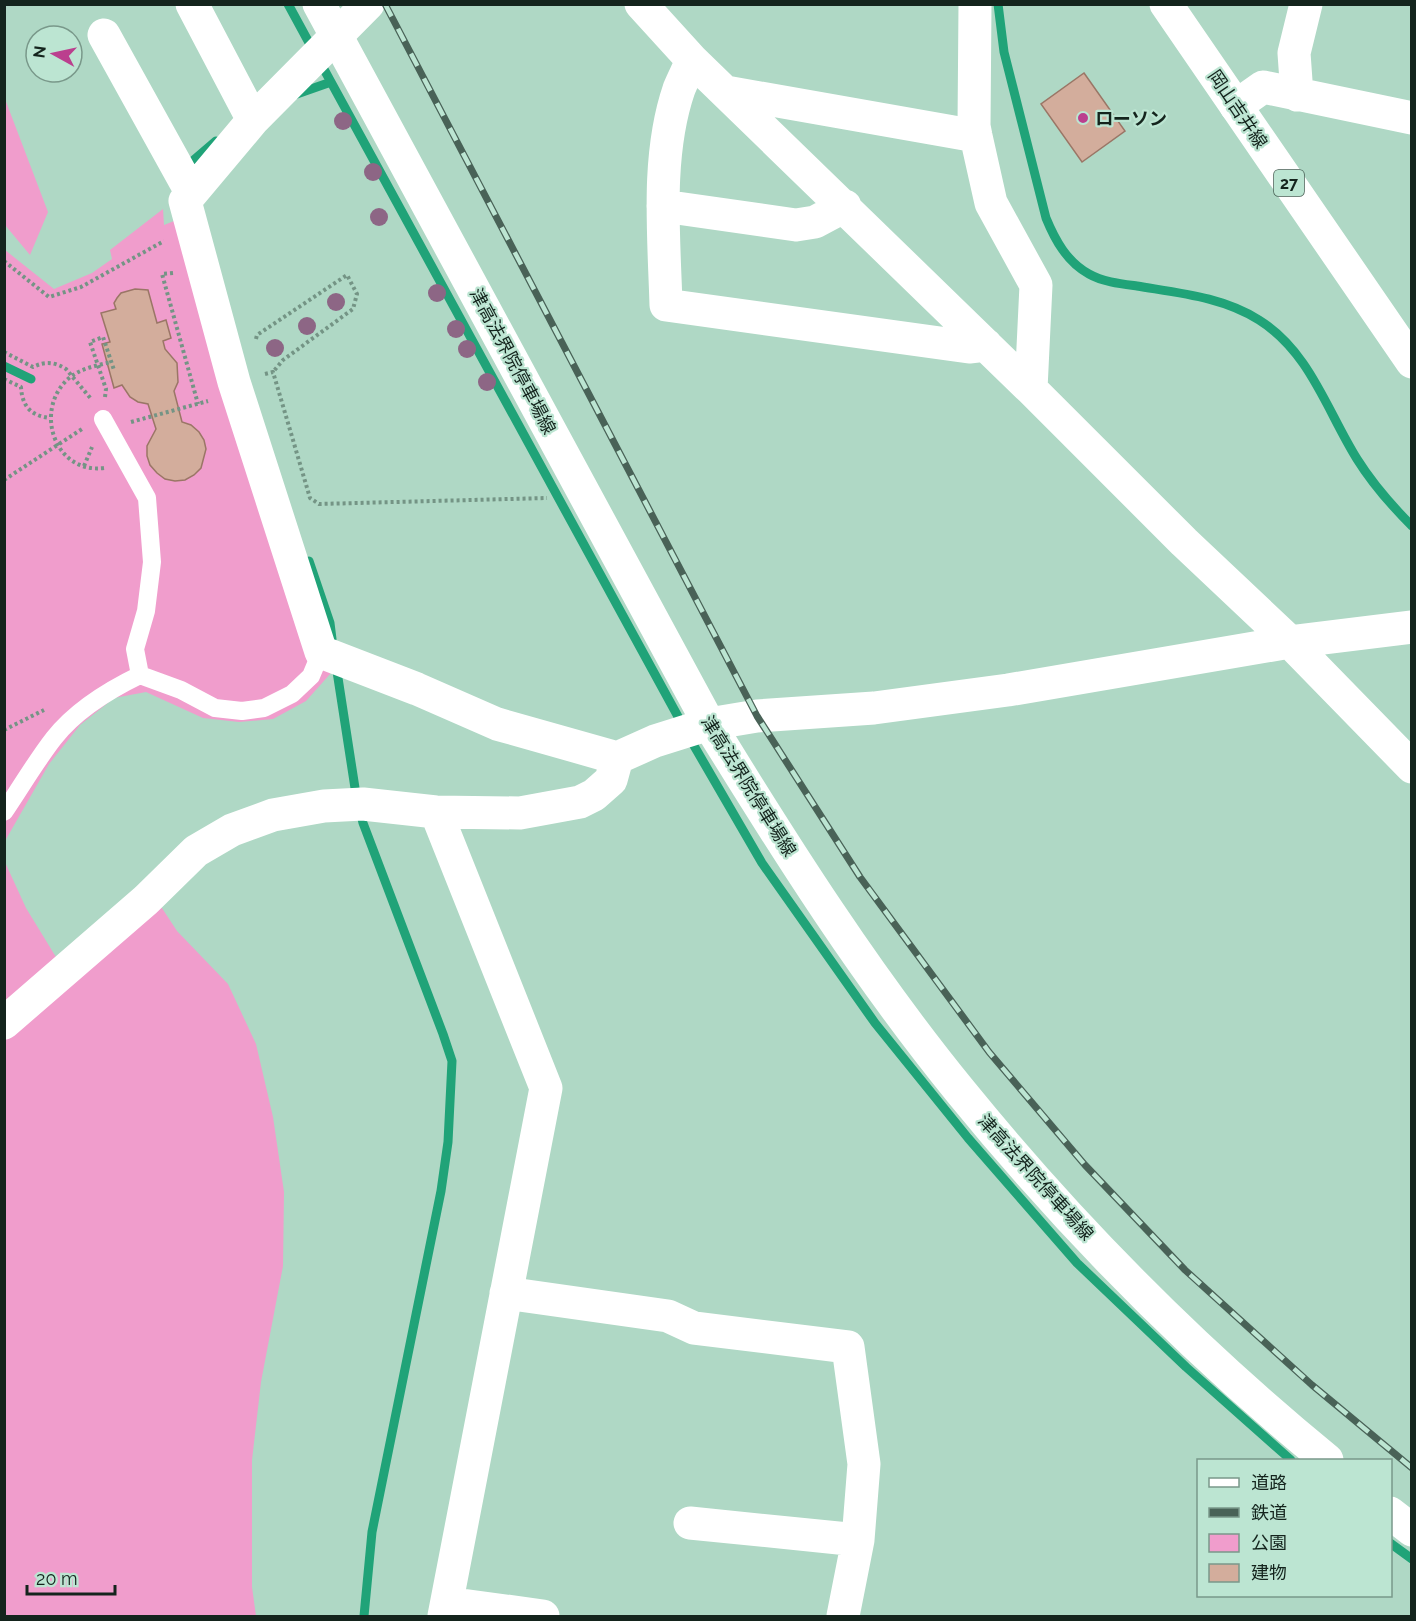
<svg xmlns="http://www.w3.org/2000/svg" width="1416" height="1621" viewBox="0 0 1416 1621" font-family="Raleway,'Noto Sans JP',sans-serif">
  <rect width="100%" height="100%" fill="#afd8c5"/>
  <path fill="#f09dcc" d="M5,99L48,212L30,255L5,225Z
    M163,209L164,225L174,221L331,673L306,701L273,719L239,722L203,718L146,692L114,698L80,725L49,764L5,841V250L54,289L92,273L112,259L110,250Z
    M4,860L26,908L59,962L4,1007Z
    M158,902L177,931L228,984L256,1044L273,1117L284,1192L283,1266L261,1382L252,1460V1587L256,1616H5L4,1034Z"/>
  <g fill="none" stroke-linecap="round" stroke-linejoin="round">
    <path stroke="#20a378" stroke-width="9" d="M288,4L313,50
      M998,4L1004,52L1046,218C1055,240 1067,262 1089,274C1103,282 1122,284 1137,286C1179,293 1223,297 1259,320C1310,352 1327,411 1357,459C1372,483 1392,506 1412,526
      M320,62L693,744L762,863L875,1023L968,1138L1077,1263L1186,1367L1291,1460
      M294,95L331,82
      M190,168L188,165L216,141
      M4,366L31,379
      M309,561L330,623L332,639
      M336,665L355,788L363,823L443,1034L452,1061L448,1142L441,1191L372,1532L364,1616
      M1390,1543L1412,1559"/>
  </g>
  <path fill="#d3ad9c" stroke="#9a7666" stroke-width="1.5" d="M1084,73L1125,131L1082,162L1041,104Z
    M135,289L148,290L157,323L166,320L171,338L163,341L165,349L177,363L178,382L174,391L182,422L191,425L199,432L204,440L206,449L201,468L194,475L185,480L175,481L165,479L157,473L150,465L147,456V446L156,429L148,404L138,402L130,397L122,385L114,388L102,344L110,342L101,313L116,309L114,303L117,298L121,293Z"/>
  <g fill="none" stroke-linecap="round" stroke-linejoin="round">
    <path stroke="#749485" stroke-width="4" stroke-dasharray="3 3" stroke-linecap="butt" d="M4,261L49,297L81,287L164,241
      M173,273L162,274L198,404
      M256,339L257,335L347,275L357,294L353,309L283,360L273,372
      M4,352L33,367C45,361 55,362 66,369L92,400
      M265,374L273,372L310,498L319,504L547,498
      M4,379L21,387C22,406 31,416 50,418
      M105,397L106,389L90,342L103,337L114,370
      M131,422L208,401
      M84,466L92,447
      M104,468C57,474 35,416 64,383C76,369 95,366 111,362
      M4,480L82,429
      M4,730L44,710"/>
    <path stroke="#fff" stroke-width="18" d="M140,675L181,690L215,708L242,711L264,708L292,694L311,676L321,652
      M4,812C21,787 36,761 54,738C76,710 109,690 140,675L135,649L146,611L152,562L147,498L103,419"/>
    <path stroke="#fff" stroke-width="33" d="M192,4L253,120
      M368,4L253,120L185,201L234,382L321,652L417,689L497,724L617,758L655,741L709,724L757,716L874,708L1008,690L1290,642L1412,627
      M641,4L692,60L1031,389L1184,542L1290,642L1412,767
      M975,4L974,126L976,136L991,203L1036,285L1031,389
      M104,35L191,192
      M692,60C688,70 683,79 679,89C656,156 664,235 666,305L969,347L986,345
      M726,92L976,136
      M1297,95L1294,53L1306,4
      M1236,106L1263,87L1412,118
      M663,206L796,225L815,222L845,206
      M436,812L546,1088L444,1616
      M4,1023L146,900L196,851L232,830L273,815L324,806L363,804L436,812L520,813L580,802L594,795L611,780L617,758
      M506,1293L668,1316L694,1328L848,1347L864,1464L858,1540L843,1616
      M690,1523L858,1540
      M447,1603L543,1616"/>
    <path stroke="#fff" stroke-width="33" d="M319,4L709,724C787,851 867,977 961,1092C1070,1226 1194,1351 1327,1460
      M1390,1513L1412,1530"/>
    <path stroke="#fff" stroke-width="33" d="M1166,4L1412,362"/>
    <g stroke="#496257" stroke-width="7">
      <path id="rail" d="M385,4L757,716L860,877L989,1052L1085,1165L1185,1270L1312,1385L1412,1468"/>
    </g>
    <use href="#rail" stroke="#bce5d2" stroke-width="4.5" stroke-dasharray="14" stroke-linecap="butt"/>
  </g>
  <g fill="#8d6685">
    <circle cx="343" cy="121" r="9"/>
    <circle cx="373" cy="172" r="9"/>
    <circle cx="379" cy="217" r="9"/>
    <circle cx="437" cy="293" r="9"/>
    <circle cx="336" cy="302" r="9"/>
    <circle cx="307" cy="326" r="9"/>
    <circle cx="456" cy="329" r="9"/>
    <circle cx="275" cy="348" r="9"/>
    <circle cx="467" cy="349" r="9"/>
    <circle cx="487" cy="382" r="9"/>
  </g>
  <circle fill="#bb3f8e" stroke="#bce5d2" stroke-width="2" cx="1083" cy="118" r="6"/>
  <g text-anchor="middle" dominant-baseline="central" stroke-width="4.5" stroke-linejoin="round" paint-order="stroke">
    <rect fill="#bce5d2" stroke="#465e53" stroke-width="1.5" x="1274" y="170" width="30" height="26" rx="4.5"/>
    <g font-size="16" font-weight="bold" fill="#14241d">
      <text x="1289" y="183">27</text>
    </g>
    <g font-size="18" fill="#14241d" stroke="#bce5d2">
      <text transform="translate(1238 109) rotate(56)">岡山吉井線</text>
      <text transform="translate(513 361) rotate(62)">津高法界院停車場線</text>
      <text transform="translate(749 786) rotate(58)">津高法界院停車場線</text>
      <text transform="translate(1036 1177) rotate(48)">津高法界院停車場線</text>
    </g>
    <g font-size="18" font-weight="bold" fill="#14241d" stroke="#bce5d2" text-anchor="start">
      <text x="1095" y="118">ローソン</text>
    </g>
  </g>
  <rect width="1416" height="1621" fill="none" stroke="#14241d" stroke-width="12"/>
  <rect x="1197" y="1459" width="195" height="138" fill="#bce5d2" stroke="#79988a" stroke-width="1.5"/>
  <rect x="1209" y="1478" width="30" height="9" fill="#ffffff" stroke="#79988a" stroke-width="1.5"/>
  <text x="1251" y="1489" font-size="18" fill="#14241d">道路</text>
  <rect x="1209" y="1508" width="30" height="9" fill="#496257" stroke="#79988a" stroke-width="1.5"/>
  <text x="1251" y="1519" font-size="18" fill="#14241d">鉄道</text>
  <rect x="1209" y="1534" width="30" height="18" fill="#f09dcc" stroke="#79988a" stroke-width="1.5"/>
  <text x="1251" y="1549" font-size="18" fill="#14241d">公園</text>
  <rect x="1209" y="1564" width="30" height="18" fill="#d3ad9c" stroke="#79988a" stroke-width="1.5"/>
  <text x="1251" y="1579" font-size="18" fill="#14241d">建物</text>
  <g transform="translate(54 54) rotate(278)"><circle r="28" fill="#bce5d2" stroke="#79988a" stroke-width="1.5"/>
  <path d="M0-4.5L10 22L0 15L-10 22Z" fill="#bb3f8e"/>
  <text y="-9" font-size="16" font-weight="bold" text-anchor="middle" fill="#14241d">N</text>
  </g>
  <path d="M27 1585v9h88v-9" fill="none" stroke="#14241d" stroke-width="3"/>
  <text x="36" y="1585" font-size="18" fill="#14241d" stroke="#bce5d2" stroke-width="4.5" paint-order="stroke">20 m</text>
</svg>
